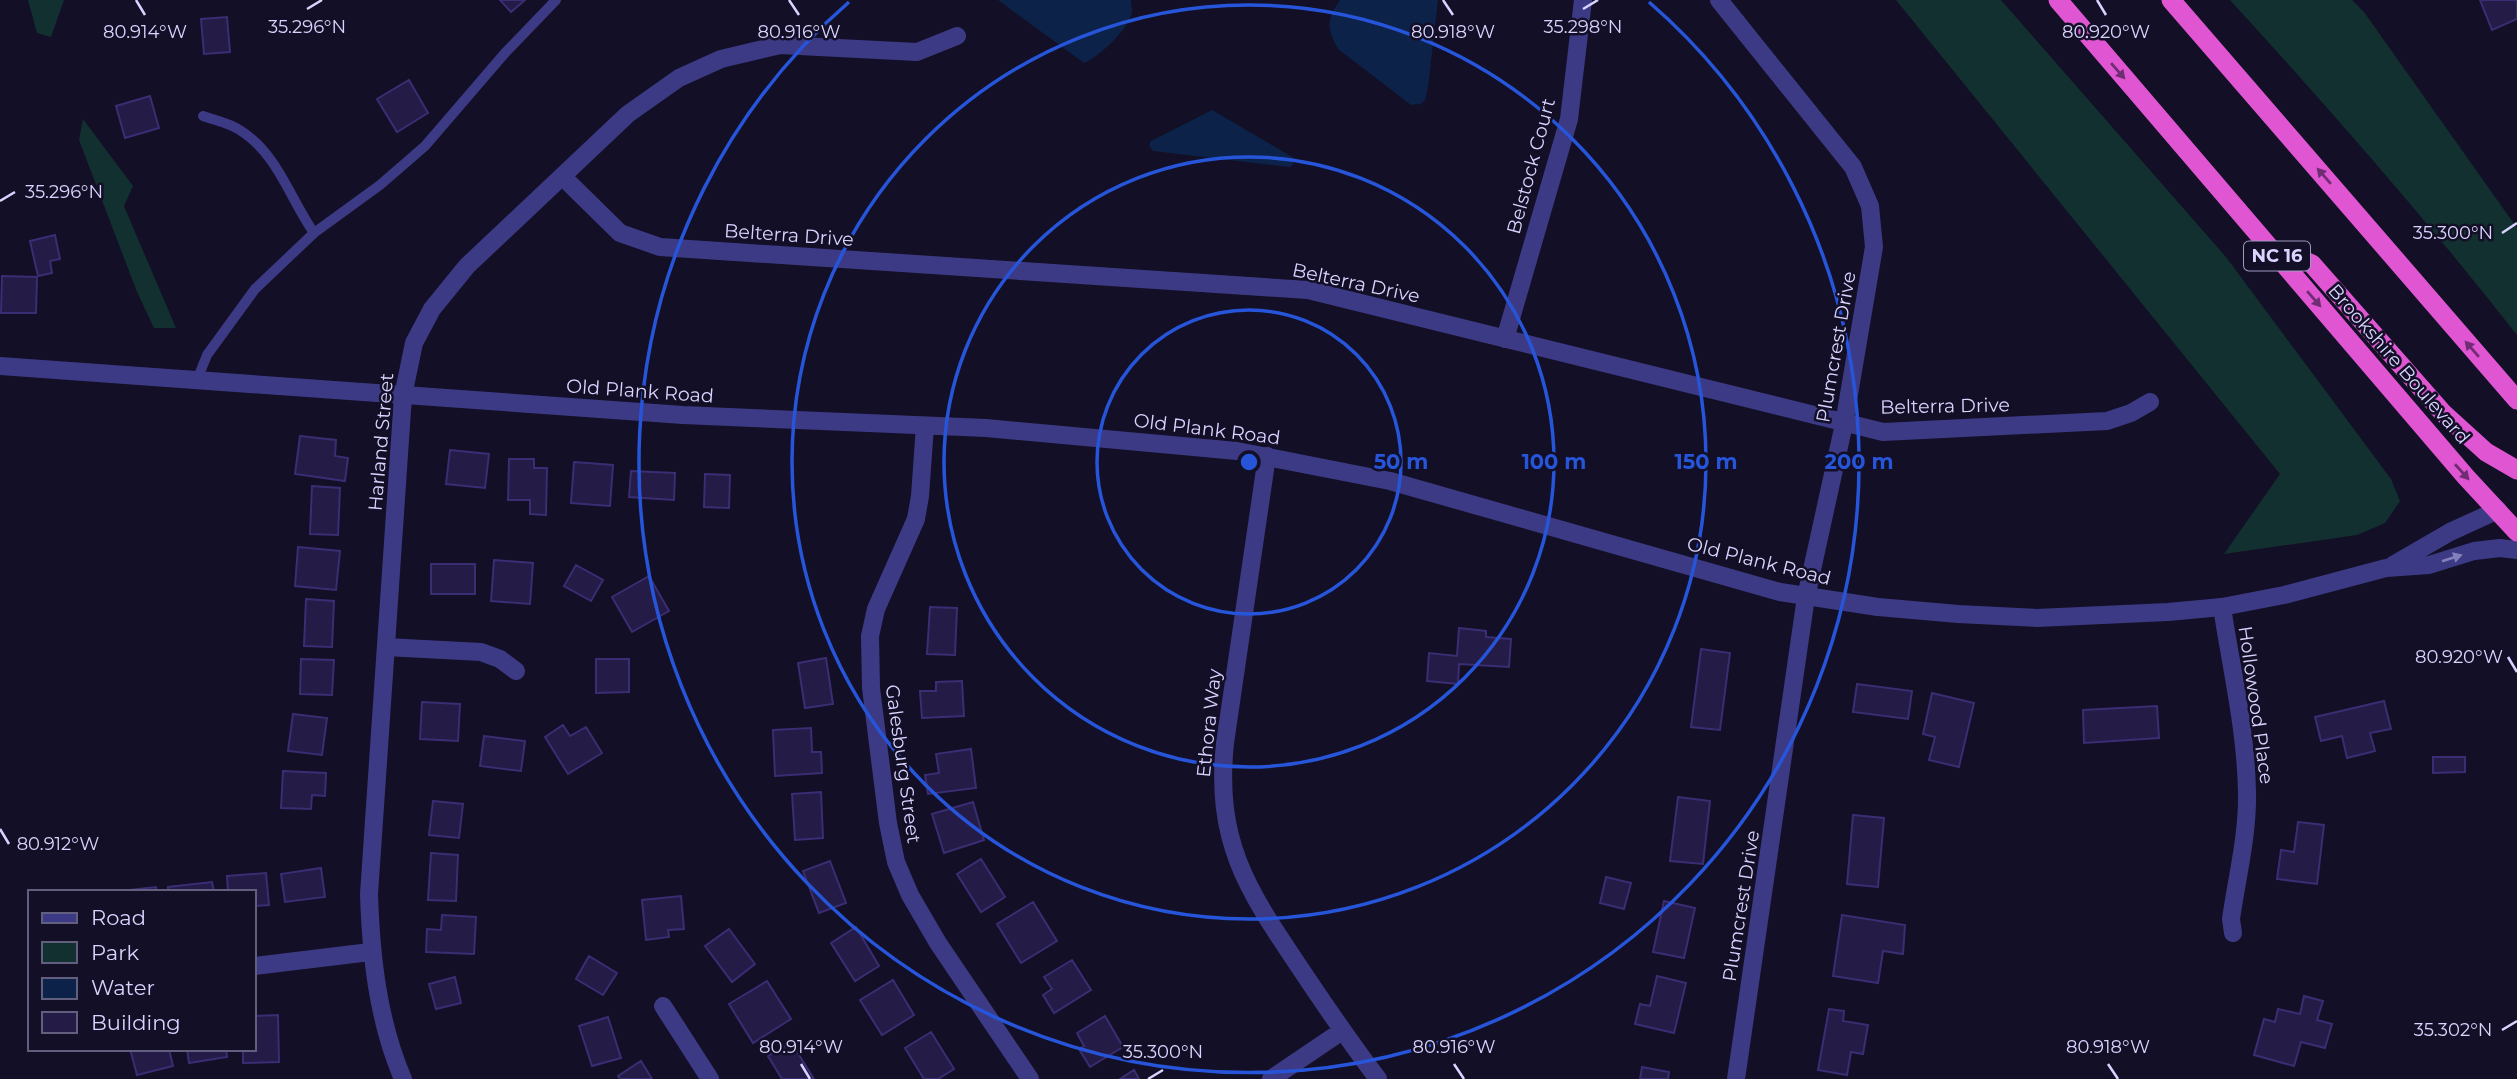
<svg xmlns="http://www.w3.org/2000/svg" width="2517" height="1079" viewBox="0 0 2517 1079" font-family="Montserrat,sans-serif">
  <rect width="100%" height="100%" fill="#130f26"/>
  <path fill="#12302f" d="M28,0H64L51,37L37,33Z
    M1896,0H2001L2226,257L2391,479L2400,501L2385,523L2357,535L2224,554L2280,474Z
    M2230,0H2352L2364,12L2517,228V335C2426,219 2330,109 2230,0Z
    M83,119L133,186L124,206L176,328H154L137,292L79,140Z"/>
  <path fill="#0c2248" d="M998,0H1131C1131,4 1132,8 1132,12C1129,29 1099,57 1084,63Z
    M1340,0H1438L1428,87L1425,100L1421,104L1411,105L1338,49C1326,28 1327,19 1340,0Z
    M1212,110L1294,158L1293,165L1289,167L1153,151L1149,145L1151,141Z"/>
  <path fill="#241b47" stroke="#3b2d73" stroke-width="2" d="M500,0H525L511,12Z
    M2480,0H2517V19L2492,30Z
    M227,17L230,52L204,54L201,19Z
    M409,80L428,113L397,132L377,99Z
    M150,96L159,128L125,138L116,106Z
    M55,235L60,259L50,261L52,273L38,276L30,241Z
    M2,276L37,277L36,313H1Z
    M300,436L336,440L335,456L348,458L345,481L295,474Z
    M450,450L489,454L485,488L446,484Z
    M509,459H534V468H547L546,515L530,514V500H508Z
    M574,462L613,465L610,506L571,503Z
    M631,471L675,473L674,500L629,497Z
    M705,474L730,475L729,508L704,507Z
    M312,486L340,488L338,535L310,534Z
    M298,547L340,551L336,590L295,586Z
    M494,560L533,563L530,604L491,601Z
    M431,564H475V594H431Z
    M576,565L603,580L591,601L564,586Z
    M649,576L669,611L632,632L612,597Z
    M306,599L334,601L332,647L304,646Z
    M930,607L957,608L955,655L927,654Z
    M1459,628L1486,631V637L1511,639L1509,667L1459,664L1458,684L1427,681L1429,653L1457,656Z
    M1701,649L1730,653L1720,730L1691,727Z
    M826,658L833,704L805,708L798,663Z
    M301,659L334,660L332,695L300,694Z
    M596,659H629V692L596,693Z
    M962,681L964,716L922,718L920,691H936V682Z
    M1857,684L1912,691L1908,719L1853,712Z
    M1932,693L1974,703L1959,767L1929,760L1935,737L1923,734Z
    M2384,701L2391,729L2370,733L2375,751L2347,758L2342,736L2321,741L2315,717Z
    M422,702L460,704L458,741L420,739Z
    M2157,706L2159,738L2084,743L2083,710Z
    M293,714L327,718L322,755L288,751Z
    M563,725L570,736L586,727L602,753L568,774L545,737Z
    M811,728L812,752H821L822,773L775,776L773,730Z
    M484,736L525,741L521,771L480,766Z
    M971,749L976,788L928,794L925,775L939,773L936,754Z
    M2433,757H2465V772L2433,773Z
    M283,771L326,773L325,796L312,795L311,809L281,808Z
    M821,792L823,838L795,840L792,794Z
    M1678,797L1710,801L1703,864L1670,861Z
    M433,801L463,804L459,838L429,835Z
    M973,802L984,840L944,853L932,814Z
    M1853,815L1884,818L1878,887L1847,884Z
    M2298,822L2324,825L2317,884L2277,879L2281,850L2294,852Z
    M431,853L458,855L456,901L428,900Z
    M981,859L1005,897L981,912L957,874Z
    M830,861L846,903L819,913L803,871Z
    M321,868L325,897L285,902L281,874Z
    M266,873L269,905L254,906V892H228L227,876Z
    M1606,877L1631,883L1624,909L1600,903Z
    M212,882L214,892H168V887Z
    M156,887L157,892H111Z
    M681,896L684,929L668,930L669,937L646,940L642,900Z
    M1664,901L1695,908L1684,958L1653,952Z
    M1033,902L1057,941L1021,963L997,924Z
    M442,915L476,917L474,954L426,952L427,929L441,930Z
    M1842,915L1905,925L1903,954L1883,951L1878,983L1833,976Z
    M856,927L879,966L855,981L831,943Z
    M729,929L755,964L732,982L705,946Z
    M589,956L617,973L603,995L576,979Z
    M1072,960L1091,990L1054,1013L1043,995L1052,989L1044,977Z
    M1657,976L1686,983L1674,1033L1635,1024L1640,1004L1650,1006Z
    M455,977L461,1003L436,1009L429,984Z
    M893,980L914,1015L882,1035L860,1000Z
    M767,981L791,1019L753,1043L729,1004Z
    M2304,996L2323,1001L2317,1020L2332,1024L2325,1048L2301,1042L2294,1066L2254,1055L2264,1019L2275,1022L2278,1009L2300,1014Z
    M1829,1009L1844,1011L1843,1021L1868,1025L1863,1054L1851,1052L1847,1075L1818,1070Z
    M278,1015L279,1062L243,1063V1049H254V1016Z
    M1105,1016L1123,1047L1090,1067L1079,1049L1084,1046L1077,1033Z
    M608,1017L621,1058L592,1066L579,1026Z
    M931,1032L954,1069L938,1079H924L905,1048Z
    M791,1042L814,1079H782L768,1056Z
    M130,1049H169L173,1066L137,1075Z
    M187,1049H226L227,1057L189,1063Z
    M641,1061L652,1079H620L618,1076Z
    M1642,1067L1669,1072L1668,1079H1640Z
    M1134,1070L1139,1079H1120Z"/>
  <g fill="none" stroke-linecap="round" stroke-linejoin="round">
    <path stroke="#3d3a85" stroke-width="10" d="M203,116C214,120 228,123 238,129C277,152 289,197 314,233
      M197,380L207,355L255,289L314,233L380,185L425,146L505,53L556,0"/>
    <path stroke="#3d3a85" stroke-width="18" d="M1719,0L1853,167L1870,206L1874,247L1844,424L1806,597L1736,1079
      M563,177L620,233L660,247L1308,290L1883,432L2107,421L2131,413L2150,402
      M1505,339L1569,119L1583,0
      M925,426L920,496L916,519L876,609L870,636L871,688L888,823L896,862L910,895L938,943L1030,1079
      M1267,456L1225,743C1215,840 1246,888 1298,965C1324,1004 1350,1042 1378,1079
      M2222,607C2231,667 2246,730 2247,792C2248,834 2237,877 2231,919L2233,933
      M386,647L481,652L500,659L516,671
      M254,966L370,952
      M663,1006L710,1079
      M403,1079C378,1021 371,957 369,894L403,396L414,343L432,309L467,266L628,114L679,78L721,59L780,45L917,52L957,36
      M1271,1079L1342,1031"/>
    <path stroke="#3d3a85" stroke-width="18" d="M0,366L683,415L986,428L1237,451L1390,481L1780,592L1878,607L1958,614L2037,618L2168,612L2222,607L2284,595L2386,568L2429,565L2474,551L2500,548L2517,550
      M2393,565L2450,532L2498,510"/>
    <path stroke="#e055d1" stroke-width="19" d="M2058,0L2466,477L2517,532
      M2171,0L2517,400
      M2275,253L2293,255L2312,264L2443,413L2486,452L2517,470"/>
  </g>
  <defs><path id="oneway-solid" d="M-6-.8H1V-3.2L6.5 0L1 3.2V.8H-6Z" transform="scale(1.75)"/></defs>
  <g fill="#6f2e73">
    <use href="#oneway-solid" transform="translate(2118 71) rotate(49)"/>
    <use href="#oneway-solid" transform="translate(2324 176) rotate(-131)"/>
    <use href="#oneway-solid" transform="translate(2314 299) rotate(49)"/>
    <use href="#oneway-solid" transform="translate(2472 349) rotate(-131)"/>
    <use href="#oneway-solid" transform="translate(2462 472) rotate(48)"/>
  </g>
  <use fill="#837fbc" href="#oneway-solid" transform="translate(2452 558) rotate(-18)"/>
  <path fill="none" stroke="#d9d4ff" stroke-width="2.5" d="M136,0L145,15M789,0L799,15M1443,0L1453,15M2097,0L2106,15M307,9L322,0M1583,9L1598,0M0,201L15,192M2502,233L2517,223M2508,657L2517,672M0,829L9,844M2502,1030L2517,1021M801,1064L810,1079M1454,1064L1464,1079M2108,1064L2118,1079M1148,1079L1163,1070"/>
  <g fill="none" stroke="#2655da" stroke-width="3.5">
    <circle cx="1249" cy="462" r="152"/>
    <circle cx="1249" cy="462" r="305"/>
    <circle cx="1249" cy="462" r="457"/>
    <path d="M1649 2A610 610 0 1 1 849 2"/>
  </g>
  <g text-anchor="middle" dominant-baseline="central" stroke-width="5" stroke-linejoin="round" paint-order="stroke">
    <rect fill="#130f26" stroke="#9e99be" stroke-width="2" x="2244" y="241.5" width="66" height="29" rx="5"/>
    <g font-size="18" font-weight="bold" fill="#d9d4ff">
      <text x="2277" y="256">NC 16</text>
    </g>
    <g font-size="19" fill="#d9d4ff" stroke="#130f26">
      <text transform="translate(1531 166) rotate(-75)">Belstock Court</text>
      <text transform="translate(789 235) rotate(4)">Belterra Drive</text>
      <text transform="translate(1356 283) rotate(12)">Belterra Drive</text>
      <text transform="translate(1836 347) rotate(-80)">Plumcrest Drive</text>
      <text transform="translate(2399 364) rotate(49)">Brookshire Boulevard</text>
      <text transform="translate(640 391) rotate(4)">Old Plank Road</text>
      <text transform="translate(1945 406) rotate(-1)">Belterra Drive</text>
      <text transform="translate(1207 429) rotate(7)">Old Plank Road</text>
      <text transform="translate(381 442) rotate(-85)">Harland Street</text>
      <text transform="translate(1759 561) rotate(14)">Old Plank Road</text>
      <text transform="translate(2256 705) rotate(82)">Hollowood Place</text>
      <text transform="translate(1209 723) rotate(-84)">Ethora Way</text>
      <text transform="translate(903 764) rotate(82)">Galesburg Street</text>
      <text transform="translate(1741 906) rotate(-81)">Plumcrest Drive</text>
    </g>
  </g>
  <g font-size="18" text-anchor="middle" fill="#d9d4ff" stroke="#130f26" stroke-width="5" stroke-linejoin="round" paint-order="stroke">
    <text x="307" y="33">35.296°N</text>
    <text x="1583" y="33">35.298°N</text>
    <text x="145" y="38">80.914°W</text>
    <text x="799" y="38">80.916°W</text>
    <text x="1453" y="38">80.918°W</text>
    <text x="2106" y="38">80.920°W</text>
    <text x="64" y="198">35.296°N</text>
    <text x="2453" y="239">35.300°N</text>
    <text x="2459" y="663">80.920°W</text>
    <text x="58" y="850">80.912°W</text>
    <text x="2453" y="1036">35.302°N</text>
    <text x="801" y="1053">80.914°W</text>
    <text x="1454" y="1053">80.916°W</text>
    <text x="2108" y="1053">80.918°W</text>
    <text x="1163" y="1058">35.300°N</text>
  </g>
  <circle cx="1249" cy="462" r="10" fill="#2655da" stroke="#130f26" stroke-width="3.5"/>
  <g font-size="21" text-anchor="middle" font-weight="bold" fill="#2655da" stroke="#130f26" stroke-width="5" stroke-linejoin="round" paint-order="stroke">
    <text x="1401" y="469">50 m</text>
    <text x="1554" y="469">100 m</text>
    <text x="1706" y="469">150 m</text>
    <text x="1859" y="469">200 m</text>
  </g>
  <rect x="28" y="890" width="228" height="161" fill="#130f26" stroke="#625e7d" stroke-width="2"/>
  <rect x="42" y="913" width="35" height="10" fill="#3d3a85" stroke="#625e7d" stroke-width="2"/>
  <text x="91" y="925" font-size="21" fill="#d9d4ff">Road</text>
  <rect x="42" y="942" width="35" height="21" fill="#12302f" stroke="#625e7d" stroke-width="2"/>
  <text x="91" y="960" font-size="21" fill="#d9d4ff">Park</text>
  <rect x="42" y="978" width="35" height="21" fill="#0c2248" stroke="#625e7d" stroke-width="2"/>
  <text x="91" y="995" font-size="21" fill="#d9d4ff">Water</text>
  <rect x="42" y="1012" width="35" height="21" fill="#241b47" stroke="#625e7d" stroke-width="2"/>
  <text x="91" y="1030" font-size="21" fill="#d9d4ff">Building</text>
</svg>
